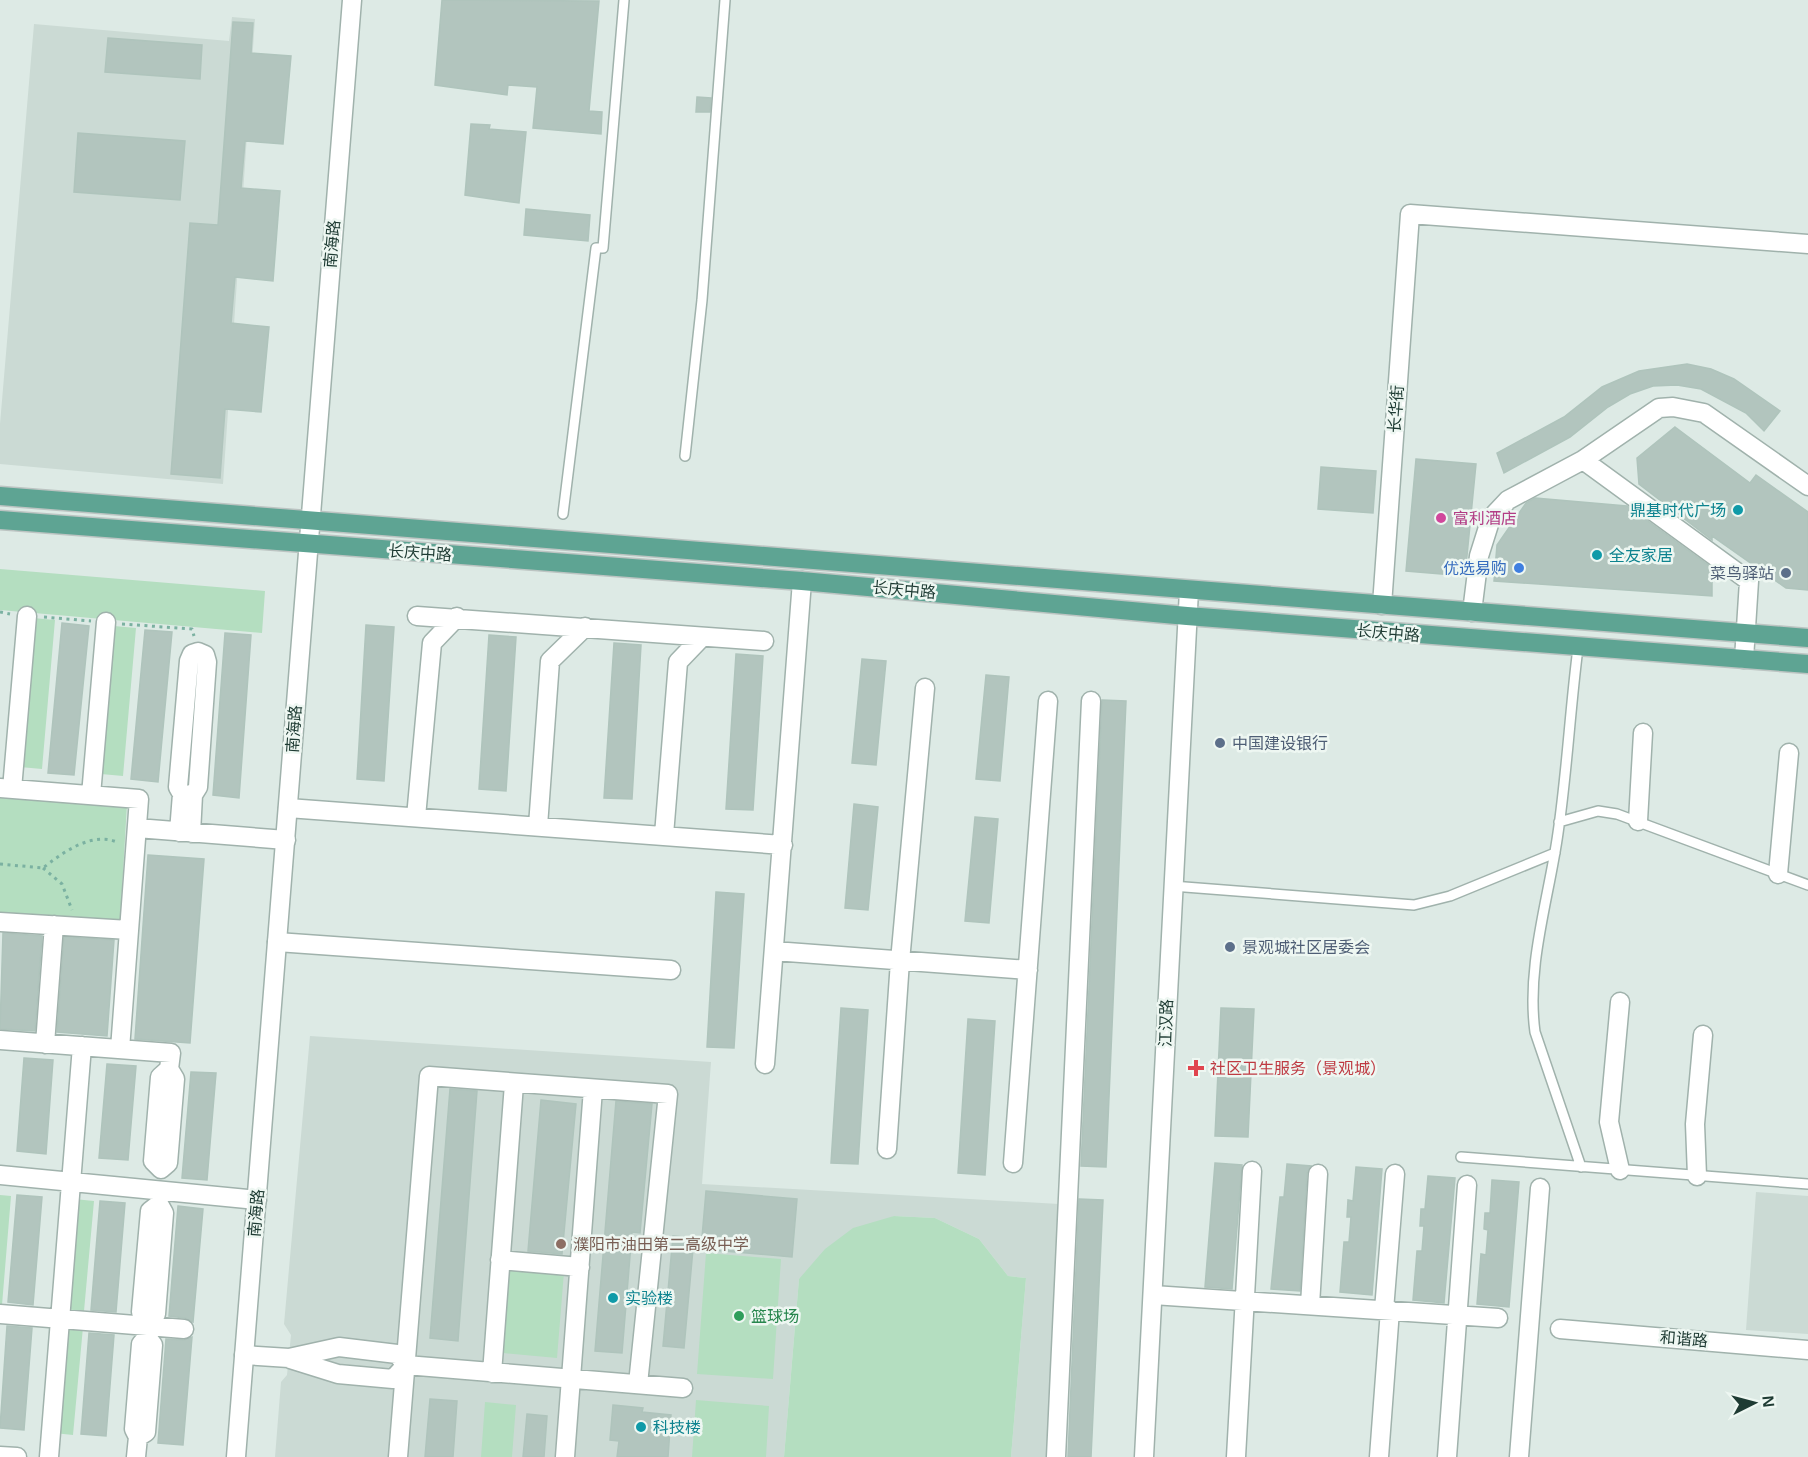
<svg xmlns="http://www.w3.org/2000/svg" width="1808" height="1457" viewBox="0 0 1808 1457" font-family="Helvetica,'Noto Sans SC',sans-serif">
  <rect width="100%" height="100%" fill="#ddeae5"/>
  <path fill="#cbdad4" d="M232,17L255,19L223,484L0,464V424L34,24L229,41Z
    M310,1036L711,1062L702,1184L1059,1204L1049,1457H1011L1026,1278L1008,1276L979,1239L935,1218L894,1216L799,1279L784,1457H275L281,1382L287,1375L291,1335L284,1324Z
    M1756,1192L1808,1196V1334L1746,1330Z"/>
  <path fill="#b4dec0" d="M0,569L265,591L262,633L0,610Z
    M33,618L55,620L42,769L20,767Z
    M114,626L136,628L123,776L101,774Z
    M0,796L127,804L120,924L0,916Z
    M0,1195L11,1196L2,1305H0Z
    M74,1199L94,1201L84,1311L64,1309Z
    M894,1216L935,1218L979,1239L1008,1276L1026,1278L1011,1457H784L799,1279L825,1249L853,1228Z
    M706,1253L781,1259L773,1379L697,1374Z
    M510,1268L564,1272L557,1358L503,1353Z
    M63,1325L83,1327L73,1435L54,1433Z
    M696,1400L769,1406L766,1457H692Z
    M485,1402L516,1405L512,1457H481Z"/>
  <path fill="#b2c5be" stroke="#afc4bc" stroke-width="1.5" d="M442,0L599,1L589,111L602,112L601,134L533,128L537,87L508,85L507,95L435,85Z
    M233,22L253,23L251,53L291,56L283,144L245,141L241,188L280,191L273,281L235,277L231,323L269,327L261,412L225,409L220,478L171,474L190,223L218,225Z
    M108,38L202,45L200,79L105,72Z
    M697,97L711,98L710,112H696Z
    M471,124L490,125L489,129L526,132L519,203L465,195Z
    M78,133L185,141L180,200L74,192Z
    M526,209L590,215L588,241L524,235Z
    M1687,364L1711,369L1734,379L1780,411L1764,431L1746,413L1701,389L1677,385L1653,386L1630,394L1608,407L1570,437L1504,473L1497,453L1564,417L1602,387L1639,371Z
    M1675,427L1750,483L1756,475L1808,512V590L1786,588L1712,536V540L1639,484L1637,458Z
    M1416,459L1476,464L1465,576L1406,571Z
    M1321,467L1376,471L1373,513L1318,509Z
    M1535,498L1627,506L1712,568V596L1494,581L1497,545L1526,503Z
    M62,623L89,626L74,775L48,773Z
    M366,625L394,627L384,781L357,779Z
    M145,630L172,632L158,782L131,779Z
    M225,633L251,635L239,798L213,795Z
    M489,635L516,637L506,791L479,789Z
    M614,643L641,645L632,799L604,798Z
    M736,654L763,656L753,810L726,809Z
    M862,659L886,661L876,765L852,763Z
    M986,675L1009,677L1000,781L976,779Z
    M1102,700L1126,701L1106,1167L1081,1166Z
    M854,804L878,807L868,910L845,908Z
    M975,817L998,819L989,923L965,921Z
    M148,855L204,859L190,1043L135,1039Z
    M716,892L744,894L734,1048L707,1047Z
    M3,933L42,936L35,1031L0,1029Z
    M64,937L114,940L107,1036L57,1032Z
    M841,1008L868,1010L858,1164L831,1163Z
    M1221,1008L1254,1009L1248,1137L1215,1136Z
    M968,1019L995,1021L985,1175L958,1173Z
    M24,1058L53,1060L46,1154L17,1151Z
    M107,1064L136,1066L128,1160L99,1158Z
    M191,1072L216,1073L207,1180L182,1178Z
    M450,1089L477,1091L458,1341L430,1338Z
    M541,1100L576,1104L562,1254L528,1251Z
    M616,1101L652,1104L640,1233L632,1232L622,1353L595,1351Z
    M1215,1163L1242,1165L1232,1289L1205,1287Z
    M1287,1164L1311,1166L1307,1173L1300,1291L1271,1289L1280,1197H1284Z
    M1356,1167L1382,1169L1372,1295L1340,1292L1344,1242H1349L1351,1217H1347L1348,1200L1353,1201Z
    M1428,1176L1455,1178L1444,1303L1413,1300L1417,1251H1422L1424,1226H1420L1421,1209H1425Z
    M1492,1180L1519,1182L1509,1307L1477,1304L1481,1254L1486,1255L1488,1230L1484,1229L1485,1213H1490Z
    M706,1191L797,1199L792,1257L701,1249Z
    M17,1195L42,1197L33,1305L8,1302Z
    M1079,1199L1103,1200L1091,1457H1068Z
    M100,1201L125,1203L116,1312L91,1310Z
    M178,1206L203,1209L193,1322L185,1318L169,1316Z
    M673,1236L694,1238L684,1348L663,1346Z
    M7,1326L32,1328L24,1430L0,1428Z
    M89,1333L114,1335L106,1436L81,1434Z
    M192,1337L183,1445L158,1443L166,1339L184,1340Z
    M430,1399L457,1401L453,1457H425Z
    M613,1405L643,1408L642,1412L671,1415L668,1457H617L619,1441L610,1440Z
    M527,1414L547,1416L544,1457H523Z"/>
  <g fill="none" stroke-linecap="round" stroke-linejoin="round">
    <g stroke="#a0b2ac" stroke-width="12">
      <path id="service" d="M685,456L702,300L725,0
        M563,514L596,248H603L624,0
        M1578,648C1570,710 1567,772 1558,833C1549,898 1526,966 1535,1032L1581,1167
        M1559,822L1598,811L1617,814L1808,885
        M1172,886L1414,905L1450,896L1555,853
        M1461,1157L1808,1184"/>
    </g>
    <g stroke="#a0b2ac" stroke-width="21">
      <path id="minor" d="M1583,460L1749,581L1744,659
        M1382,605L1410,214L1808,244
        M1472,612L1479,556L1491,518L1508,500L1583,460L1659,408L1673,407L1704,413L1808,486
        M417,616L764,641
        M0,788L139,799L120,1049
        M12,789L27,616
        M91,795L106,622
        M288,808L783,845
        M416,817L432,643L457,617
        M1638,821L1643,733
        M538,826L550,661L585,627
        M137,828L286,840
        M179,832L182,794L178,787L189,661L192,654L198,652L205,655L207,662L198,787L193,795L191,833
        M664,835L678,662L702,637
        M1778,874L1789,753
        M0,922L129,930
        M277,942L671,970
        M774,951L1028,970
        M0,1040L171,1053L169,1069
        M45,1044L54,925
        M765,1064L802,581
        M169,1069L175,1079L168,1163L161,1169L153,1161L160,1077Z
        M887,1149L900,961L925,688
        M1013,1163L1048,701
        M1620,1170L1609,1122L1620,1002
        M0,1175L257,1200
        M1697,1176L1695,1124L1703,1035
        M159,1204L164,1213L156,1314L148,1321L141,1312L150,1211Z
        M500,1260L580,1267
        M1153,1295L1498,1318
        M1310,1305L1318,1174
        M1384,1310L1395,1174
        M0,1314L184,1329
        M1560,1329L1808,1350
        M147,1337L153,1345L146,1432L138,1437L134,1429L141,1344Z
        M244,1355L289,1358L339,1347L397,1354L406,1365L683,1388
        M290,1359L338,1374L393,1379L406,1365
        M492,1373L514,1084
        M0,1456L17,1457
        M49,1457L82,1046
        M136,1457L138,1437
        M398,1457L429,1076L668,1094L638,1384
        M565,1457L593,1089
        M1056,1457L1091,701
        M1236,1457L1252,1171
        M1379,1457L1390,1310
        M1447,1457L1467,1185
        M1519,1457L1540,1188"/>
    </g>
    <g stroke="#a0b2ac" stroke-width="21">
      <path id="tertiary" d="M236,1457L352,0
        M1144,1457L1189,590"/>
    </g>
    <g stroke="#bcc4c2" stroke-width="21">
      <path id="primary" d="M0,496L1808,638
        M0,520L802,581L1187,616L1808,664"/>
    </g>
    <path stroke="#7bb1a1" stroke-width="3" stroke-dasharray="3 4.5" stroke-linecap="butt" d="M0,612L10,614
      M44,617L91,621
      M122,624L192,629L194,636
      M0,864L43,868C62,853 93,830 119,843
      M43,868L62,884L72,910"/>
    <use href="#service" stroke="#fff" stroke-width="9"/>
    <use href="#minor" stroke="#fff" stroke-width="18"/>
    <use href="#tertiary" stroke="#fff" stroke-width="18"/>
    <use href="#primary" stroke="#5ea493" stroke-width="18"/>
  </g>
  <g fill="#0f9aa8" stroke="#eef7f2" stroke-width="2">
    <circle cx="1738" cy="510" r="6"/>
    <circle cx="1597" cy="555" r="6"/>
    <circle cx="613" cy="1298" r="6"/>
    <circle cx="641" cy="1427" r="6"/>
  </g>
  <circle fill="#d1479c" stroke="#eef7f2" stroke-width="2" cx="1441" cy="518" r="6"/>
  <circle fill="#3f7fe0" stroke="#eef7f2" stroke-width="2" cx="1519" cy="568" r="6"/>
  <g fill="#5c6f8a" stroke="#eef7f2" stroke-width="2">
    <circle cx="1786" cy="573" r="6"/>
    <circle cx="1220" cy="743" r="6"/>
    <circle cx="1230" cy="947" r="6"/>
  </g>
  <path fill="#e0444e" stroke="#eef7f2" stroke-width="2" d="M1193 1059h6v6h6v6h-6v6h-6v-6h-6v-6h6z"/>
  <circle fill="#8d6e63" stroke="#eef7f2" stroke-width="2" cx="561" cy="1244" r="6"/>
  <circle fill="#2e9e5b" stroke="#eef7f2" stroke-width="2" cx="739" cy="1316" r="6"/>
  <g text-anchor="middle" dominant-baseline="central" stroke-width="5" stroke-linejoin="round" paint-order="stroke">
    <g font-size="16" fill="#1e3b33" stroke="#eef7f2">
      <text transform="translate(332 244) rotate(-85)">南海路</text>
      <text transform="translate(1396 409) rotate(-86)">长华街</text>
      <text transform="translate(420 553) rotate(4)">长庆中路</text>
      <text transform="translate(904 590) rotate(5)">长庆中路</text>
      <text transform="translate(1388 633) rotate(5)">长庆中路</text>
      <text transform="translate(294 729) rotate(-86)">南海路</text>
      <text transform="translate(1166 1023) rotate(-88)">江汉路</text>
      <text transform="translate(256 1213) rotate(-85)">南海路</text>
      <text transform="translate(1684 1339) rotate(5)">和谐路</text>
    </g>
    <g font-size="16" fill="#0d838f" stroke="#eef7f2" text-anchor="start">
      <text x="1726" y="510" text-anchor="end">鼎基时代广场</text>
      <text x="1609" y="555">全友家居</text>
      <text x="625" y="1298">实验楼</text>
      <text x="653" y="1427">科技楼</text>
    </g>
    <g font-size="16" fill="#b23c85" stroke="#eef7f2" text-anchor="start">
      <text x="1453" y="518">富利酒店</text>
    </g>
    <g font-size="16" fill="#366cbe" stroke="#eef7f2" text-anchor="end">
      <text x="1507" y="568">优选易购</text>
    </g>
    <g font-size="16" fill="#4e5e75" stroke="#eef7f2" text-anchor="start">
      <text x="1774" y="573" text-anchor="end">菜鸟驿站</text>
      <text x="1232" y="743">中国建设银行</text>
      <text x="1242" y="947">景观城社区居委会</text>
    </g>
    <g font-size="16" fill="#be3a42" stroke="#eef7f2" text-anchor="start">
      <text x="1210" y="1068">社区卫生服务（景观城）</text>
    </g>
    <g font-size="16" fill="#785e54" stroke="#eef7f2" text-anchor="start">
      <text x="573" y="1244">濮阳市油田第二高级中学</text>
    </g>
    <g font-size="16" fill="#27864d" stroke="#eef7f2" text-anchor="start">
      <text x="751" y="1316">篮球场</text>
    </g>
  </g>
  <g transform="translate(1754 1403) rotate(84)" stroke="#eef7f2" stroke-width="4.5" paint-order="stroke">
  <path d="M0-4.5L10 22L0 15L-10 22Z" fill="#1e3b33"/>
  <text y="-9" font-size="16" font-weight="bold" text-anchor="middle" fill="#1e3b33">N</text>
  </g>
</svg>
